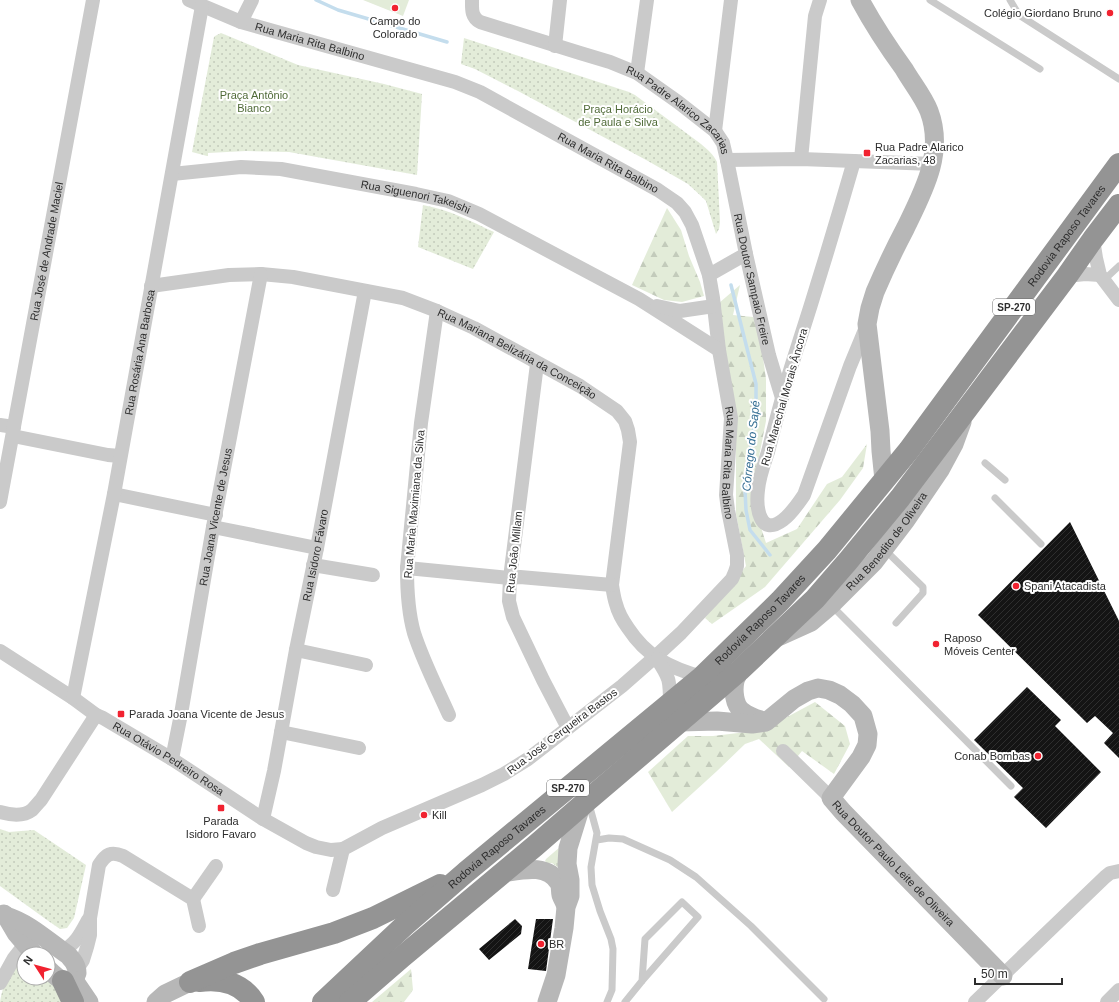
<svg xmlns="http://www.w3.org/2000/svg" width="1119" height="1002" viewBox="0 0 1119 1002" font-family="Arial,sans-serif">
  <defs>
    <pattern id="grass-tufts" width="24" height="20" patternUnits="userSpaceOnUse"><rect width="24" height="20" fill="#e3ecd9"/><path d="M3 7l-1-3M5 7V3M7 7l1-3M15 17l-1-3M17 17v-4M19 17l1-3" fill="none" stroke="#c3cbbb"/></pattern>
    <pattern id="forest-firs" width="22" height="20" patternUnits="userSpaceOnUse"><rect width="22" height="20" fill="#e3ecd9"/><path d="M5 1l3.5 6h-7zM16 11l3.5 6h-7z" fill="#c3cbbb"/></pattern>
    <pattern id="park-dots" width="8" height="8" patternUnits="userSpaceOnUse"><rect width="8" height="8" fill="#e3ecd9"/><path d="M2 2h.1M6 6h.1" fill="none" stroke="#c3cbbb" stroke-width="1.8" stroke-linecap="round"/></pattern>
    <pattern id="building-hatch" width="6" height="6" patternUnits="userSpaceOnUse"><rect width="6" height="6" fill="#141414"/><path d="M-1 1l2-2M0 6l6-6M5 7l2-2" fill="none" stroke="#2e2e2e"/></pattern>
  </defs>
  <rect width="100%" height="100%" fill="#fff"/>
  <path fill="url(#grass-tufts)" d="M560,847L562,870L552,863H547L545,861L546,859Z"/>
  <path fill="url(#forest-firs)" d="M667,208L681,230L689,256L700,282L704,296L682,302L664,300L632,285Z
    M740,285L733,315L753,317L759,329L766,379V421L751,497L766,543L797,529L827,484L842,477L867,444L863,468L840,500L765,587L712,624L705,618L746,566L736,514V437L719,303Z
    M815,702L845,726L850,744L834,774L802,751L789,767L759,739L745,744L717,771L672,812L648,772L688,736H713L763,730Z
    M411,969L413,990L404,1002H372Z"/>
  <path fill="url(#park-dots)" d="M221,33L298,65L384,84L422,94L417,175L289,152L246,151L208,153V156H207L192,152L214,37L215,36Z
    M464,38L629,92L635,95L701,144C707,149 714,155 717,162L720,222L719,229L716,234L706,201L701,196L688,184L648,161L518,91L475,69L461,64Z
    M423,205C450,210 470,221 494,232L473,269L418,247Z
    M0,829L9,832L34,830L86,865L74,918L67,928L60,929L47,920L0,886Z
    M24,956V978H48L71,1002H0C2,985 12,968 24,956Z"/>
  <path fill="#e3ecd9" d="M363,0H409L403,16Z"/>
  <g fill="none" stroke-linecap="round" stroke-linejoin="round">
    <path stroke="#c4dded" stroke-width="3.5" d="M316,0L338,10L447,42
      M731,285L756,384V413L748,465L745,490L746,510L750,530L770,555"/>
  </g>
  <path fill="url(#building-hatch)" d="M1070,522L1119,621V758L1104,743L1113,733L1095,716L1087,723L978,615Z
    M1027,687L1061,720L1055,726L1101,772L1046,828L1014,797L1023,788L974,740Z
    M515,919L522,926L521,934L489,960L479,949Z
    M536,919H553L546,971L528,969Z"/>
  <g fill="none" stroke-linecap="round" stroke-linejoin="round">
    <path stroke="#cacaca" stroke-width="7" d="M930,0L1040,69
      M1010,0L1019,15L1119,79
      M1104,280L1119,266
      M985,463L1005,480
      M995,498L1041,544
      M884,549L923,587V593L896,623
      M832,606L1011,786
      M589,804L597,833L591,867L592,885L600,911L611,939L613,949L612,990L607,1002
      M597,840L609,838L623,839L670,860L696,877L751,926L824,999
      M625,1002L642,981L698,917L682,902L645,939L642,981"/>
    <g stroke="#cacaca" stroke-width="14">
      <path id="s1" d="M189,0L241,22L455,82L480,92L658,190L677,203L685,212L692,225L709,275L713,298L719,350L731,418L726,495L728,510L737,555V566L735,572L732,579L681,633L655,657L622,686L528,759L504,774L482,785L382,828L343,849L333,890"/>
      <path id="s2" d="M472,0C472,9 471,17 480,22L580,53L610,62L637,73L678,102L715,131L723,143L727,160L746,254L769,355L782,398"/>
      <path d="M241,22L252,0"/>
      <path d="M555,46L560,0"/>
      <path d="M637,73L647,0"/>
      <path d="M715,131L731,0"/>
      <path d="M801,159L815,16L820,0"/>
      <path d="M727,160L801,159L933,164"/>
      <path d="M854,161C835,227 815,293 794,358C784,389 776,420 768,452C764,464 759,477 758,490C756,506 759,538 783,520C791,514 798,504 804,495L850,366L867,325"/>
      <path id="s3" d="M172,174L241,167L281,169L416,194L448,201L479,214L639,299L719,350"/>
      <path d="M1093,239L1096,258L1100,275L1119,300"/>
      <path d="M709,275L746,254"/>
      <path d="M1067,276L1085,274L1100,275"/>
      <path id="s4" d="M151,286L229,275L261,274L293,277L403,298L437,311L474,328L580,386L617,411L625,421L628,430L630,442L612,585C613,591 614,598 616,604C618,612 623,621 628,628C647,657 670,668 702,677"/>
      <path d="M657,306L680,311L714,306"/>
      <path d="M437,311L421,423L407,568C407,590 408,612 414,633C423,661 437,688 449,715"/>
      <path d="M537,364L510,578L509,601L513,617L543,680L568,728"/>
      <path d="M0,425L14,427"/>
      <path d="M13,436L108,455L120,456"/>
      <path d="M114,494L216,515"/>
      <path id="s5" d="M0,502L93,0"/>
      <path d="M213,527L317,548"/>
      <path d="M313,565L373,575"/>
      <path d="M407,568L510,578L520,577L612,585"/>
      <path d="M296,650L366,665"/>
      <path id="s6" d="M0,651L73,698L96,715L103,718L172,759L263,819L306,843L316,847L331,850L343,849"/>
      <path d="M657,659C670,678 670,681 670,704"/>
      <path id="s7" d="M73,698L114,494L202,6"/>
      <path d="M281,732L359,748"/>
      <path d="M783,751L831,798"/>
      <path id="s8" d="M172,759L181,714L213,527L261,274"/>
      <path d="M0,812C10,815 23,817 32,810C35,807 38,803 41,800L96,715"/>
      <path id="s9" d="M263,819L274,771L296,650L317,548L365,291"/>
      <path d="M193,899L216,866"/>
      <path d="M62,951C76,944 81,933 88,920"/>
      <path d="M77,969L83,960L87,947L90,935V918L99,865C106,854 111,851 123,856L193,899L199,926"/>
      <path d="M0,983L14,958L25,944"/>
      <path d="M975,1002L1105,877L1110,873L1119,871"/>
      <path d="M1107,1002L1119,990"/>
    </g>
    <g stroke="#b7b7b7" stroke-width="19">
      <path d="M860,0C873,24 888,47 904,69C912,83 923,96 929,111C945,153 923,192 905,229C894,250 884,271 875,292L870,308L867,324L880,431L881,451L884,480"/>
      <path id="s10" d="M780,636L811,622L831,605L874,562L906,520L940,470L954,444L962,422"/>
      <path d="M740,670C739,673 736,677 735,681C733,690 734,705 742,711C748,716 757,719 764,721"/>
      <path id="s11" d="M680,722L717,721L752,724L766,722L794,699L808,691L818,688L829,690L840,695L852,704L863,716L868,734L867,745L861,757L831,798L843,812L1003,976"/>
      <path d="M503,873C522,870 547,863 559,883C561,886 560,891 561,895C562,898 564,901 565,904"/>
      <path d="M4,914L6,916L16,933L34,954"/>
      <path d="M6,916C29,923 48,941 68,955C73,961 77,965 77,973C71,991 56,977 48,969"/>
      <path d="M74,980L89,1002"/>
      <path d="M156,1002L165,994L190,982"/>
      <path d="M547,1002L556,975L564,928L566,907L570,896V880L567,864L568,848L581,806"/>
    </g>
    <g stroke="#949494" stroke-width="22">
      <path d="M63,981L73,1002"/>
      <path d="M199,981C221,978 242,983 254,1002"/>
      <path d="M190,982L234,963L260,954L334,933L373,918L440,885"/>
      <path id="s12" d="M323,1002L405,925L466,872L702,677L780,601L827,550L909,450L1119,164"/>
      <path d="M350,1002L402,957L535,846L588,800L710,696L740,670L815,599L848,561L900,498L1067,276L1093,239L1119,205"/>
    </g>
  </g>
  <g fill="#f12230" stroke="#fff" stroke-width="1.5">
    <circle cx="395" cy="8" r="4"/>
    <circle cx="1110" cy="13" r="4"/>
    <rect x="863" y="149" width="8" height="8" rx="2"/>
    <circle cx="1016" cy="586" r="4"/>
    <circle cx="936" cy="644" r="4"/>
    <rect x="117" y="710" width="8" height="8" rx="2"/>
    <circle cx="1038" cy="756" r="4"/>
    <rect x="217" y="804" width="8" height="8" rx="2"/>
    <circle cx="424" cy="815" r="4"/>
    <circle cx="541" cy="944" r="4"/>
  </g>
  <g text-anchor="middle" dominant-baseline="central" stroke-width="4" stroke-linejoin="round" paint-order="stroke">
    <g fill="#fff" stroke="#6c6c6c" stroke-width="1">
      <rect x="993" y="299" width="42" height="16" rx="3"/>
      <rect x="547" y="780" width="42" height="16" rx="3"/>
    </g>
    <g font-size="10" font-weight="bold" fill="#2d2d2d">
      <text x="1014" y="307">SP-270</text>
      <text x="568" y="788">SP-270</text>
    </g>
    <g font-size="11" fill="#2d2d2d" stroke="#fff" text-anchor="start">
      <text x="1102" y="13" text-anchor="end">Colégio Giordano Bruno</text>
      <text x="395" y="21" text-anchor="middle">Campo do<tspan x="395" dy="13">Colorado</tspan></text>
      <text x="875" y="147">Rua Padre Alarico<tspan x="875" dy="13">Zacarias, 48</tspan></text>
      <text x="1024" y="586">Spani Atacadista</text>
      <text x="944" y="638">Raposo<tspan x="944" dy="13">Móveis Center</tspan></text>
      <text x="129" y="714">Parada Joana Vicente de Jesus</text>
      <text x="1030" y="756" text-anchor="end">Conab Bombas</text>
      <text x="432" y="815">Kill</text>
      <text x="221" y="821" text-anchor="middle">Parada<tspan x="221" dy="13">Isidoro Favaro</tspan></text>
      <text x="549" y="944">BR</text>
    </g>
    <g font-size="11" fill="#2d2d2d" stroke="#fff">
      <text stroke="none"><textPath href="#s1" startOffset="128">Rua Maria Rita Balbino</textPath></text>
      <text stroke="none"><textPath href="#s2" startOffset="246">Rua Padre Alarico Zacarias</textPath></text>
      <text stroke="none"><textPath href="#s1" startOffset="452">Rua Maria Rita Balbino</textPath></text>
      <text stroke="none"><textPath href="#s3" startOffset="247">Rua Siguenori Takeishi</textPath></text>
      <text stroke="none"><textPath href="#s12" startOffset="1073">Rodovia Raposo Tavares</textPath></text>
      <text stroke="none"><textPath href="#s5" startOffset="255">Rua José de Andrade Maciel</textPath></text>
      <text stroke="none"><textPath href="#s2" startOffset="441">Rua Doutor Sampaio Freire</textPath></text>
      <text stroke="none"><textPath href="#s7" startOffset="352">Rua Rosária Ana Barbosa</textPath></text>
      <text stroke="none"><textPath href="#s4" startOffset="382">Rua Mariana Belizária da Conceição</textPath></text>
      <text transform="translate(784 397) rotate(-74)">Rua Marechal Morais Âncora</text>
      <text stroke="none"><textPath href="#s1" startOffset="801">Rua Maria Rita Balbino</textPath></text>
      <text transform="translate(414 504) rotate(-85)">Rua Maria Maximiana da Silva</text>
      <text stroke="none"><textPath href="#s8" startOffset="246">Rua Joana Vicente de Jesus</textPath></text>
      <text stroke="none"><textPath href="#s10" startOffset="145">Rua Benedito de Oliveira</textPath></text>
      <text transform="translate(514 552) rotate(-84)">Rua João Millam</text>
      <text stroke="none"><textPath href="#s9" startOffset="269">Rua Isidoro Fávaro</textPath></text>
      <text stroke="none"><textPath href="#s12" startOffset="581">Rodovia Raposo Tavares</textPath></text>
      <text transform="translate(562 731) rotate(-37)">Rua José Cerqueira Bastos</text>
      <text stroke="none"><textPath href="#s6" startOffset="200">Rua Otávio Pedreiro Rosa</textPath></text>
      <text stroke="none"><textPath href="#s12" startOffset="233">Rodovia Raposo Tavares</textPath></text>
      <text stroke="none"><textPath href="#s11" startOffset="388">Rua Doutor Paulo Leite de Oliveira</textPath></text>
    </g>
    <g font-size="11" fill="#506b38" stroke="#fff">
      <text x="254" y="95">Praça Antônio<tspan x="254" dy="13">Bianco</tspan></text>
      <text x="618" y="109">Praça Horácio<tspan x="618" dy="13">de Paula e Silva</tspan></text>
    </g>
    <g font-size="12" font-style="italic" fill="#366f94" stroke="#fff">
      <text transform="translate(751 446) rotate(-84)">Córrego do Sapé</text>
    </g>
  </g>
  <g transform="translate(36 966) rotate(306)"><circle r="19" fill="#ffffff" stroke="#ababab"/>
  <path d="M0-3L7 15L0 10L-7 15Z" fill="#f12230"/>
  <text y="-6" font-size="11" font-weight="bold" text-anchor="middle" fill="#2d2d2d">N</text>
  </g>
  <path d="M975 978v6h87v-6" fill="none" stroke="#2d2d2d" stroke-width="2"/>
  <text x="981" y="978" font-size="12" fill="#2d2d2d" stroke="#ffffff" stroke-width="3" paint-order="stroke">50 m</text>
</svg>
